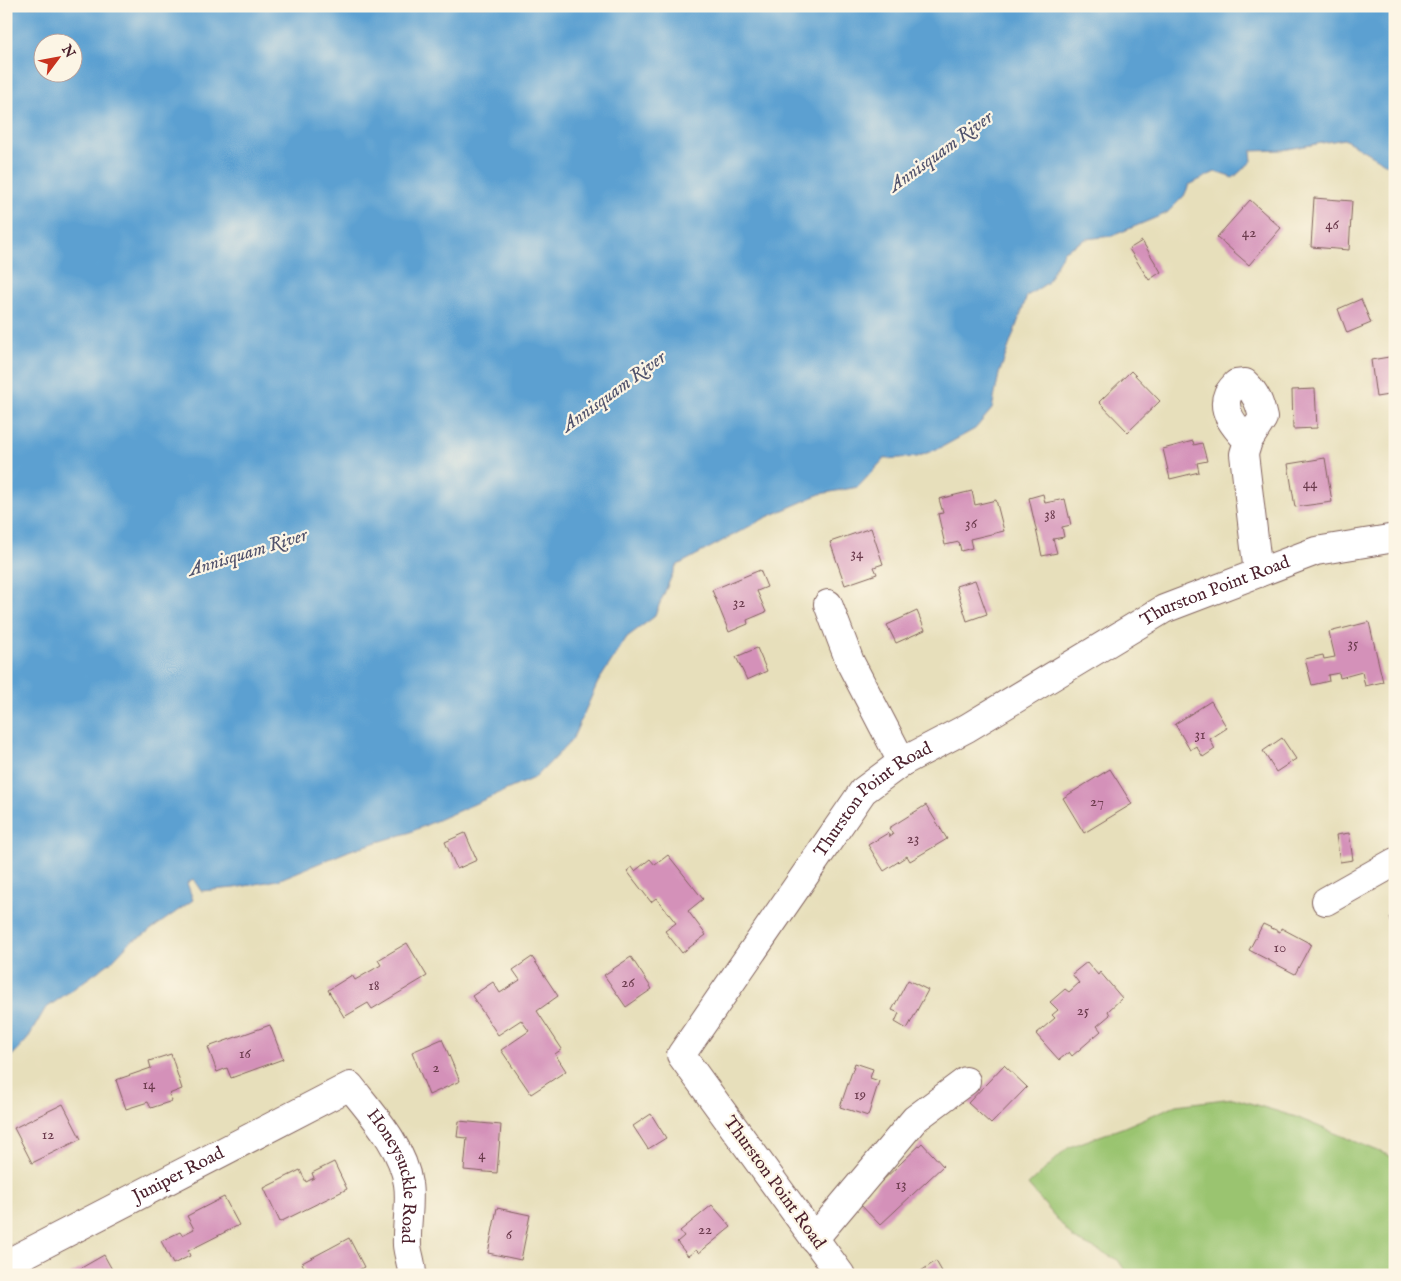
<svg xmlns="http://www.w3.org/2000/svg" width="1401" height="1281" viewBox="0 0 1401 1281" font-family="'IM FELL English',serif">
  <rect width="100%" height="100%" fill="#fcf5e5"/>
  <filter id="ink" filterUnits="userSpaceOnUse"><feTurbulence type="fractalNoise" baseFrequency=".02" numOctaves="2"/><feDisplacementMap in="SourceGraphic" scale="10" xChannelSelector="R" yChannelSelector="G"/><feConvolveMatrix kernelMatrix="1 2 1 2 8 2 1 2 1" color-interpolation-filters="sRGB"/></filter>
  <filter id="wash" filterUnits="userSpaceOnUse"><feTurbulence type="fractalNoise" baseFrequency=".0096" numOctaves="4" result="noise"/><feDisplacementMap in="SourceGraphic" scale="20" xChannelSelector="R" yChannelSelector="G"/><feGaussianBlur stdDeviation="1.12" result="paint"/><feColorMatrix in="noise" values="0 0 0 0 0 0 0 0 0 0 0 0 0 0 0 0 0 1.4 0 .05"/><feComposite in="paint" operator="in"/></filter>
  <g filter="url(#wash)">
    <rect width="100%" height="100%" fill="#e7dfbb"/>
    <path fill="#9ac470" stroke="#72724e" d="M1233,1098L1296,1117L1395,1158V1275H1128L1118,1260L1074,1239L1028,1185L1069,1147L1122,1128L1176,1105Z"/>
    <path fill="#5ca0d1" stroke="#53607e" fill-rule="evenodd" d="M6,6H1395V169L1344,139L1283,150L1251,151L1252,161L1233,178L1215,172L1189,185L1184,196L1167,213L1112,236L1086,239L1064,251L1047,283L1027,296L999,374L992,409L975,429L942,447L917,457L884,459L858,487L820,494L765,518L676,566L654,617L627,637L598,682L572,740L536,777L408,833L351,850L278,880L234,888L201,891L193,879L187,883L193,900L142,936L130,942L111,962L45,1009L27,1040L6,1062ZM42,42H72V72H42Z"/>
    <g id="blocks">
      <path fill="#d491b9" d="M1314,198L1352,201L1349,250L1311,247Z
        M1250,200L1281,228L1249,265L1217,237Z
        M1142,241L1161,272L1149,280L1129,249Z
        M1361,299L1371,323L1347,333L1338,309Z
        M1395,356V394L1376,397L1371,360Z
        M1131,371L1160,401L1128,432L1099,402Z
        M1315,389L1317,428L1293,429L1292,390Z
        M1193,441L1194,445L1202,443L1207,461L1197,463L1199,472L1170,479L1163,449Z
        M1325,458L1332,502L1295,507L1288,464Z
        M972,491L975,505L996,500L1004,531L970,539L972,548L961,551L959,542L945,545L938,514L943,513L939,499Z
        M1043,494L1045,503L1065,499L1071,525L1062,527L1064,537L1053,539L1057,553L1042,556L1029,498Z
        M871,528L883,564L874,567L877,574L845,585L830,542Z
        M760,570L767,587L757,591L766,612L747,620L748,624L729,632L712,590Z
        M975,580L987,614L967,621L956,586Z
        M917,611L925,630L896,643L887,625Z
        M1369,622L1383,682L1365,686L1362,672L1340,678L1339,673L1328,675L1329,681L1312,685L1305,659L1323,655L1324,659L1335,657L1329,632Z
        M757,648L767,671L747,680L736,657Z
        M1211,701L1227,728L1210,739L1215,749L1203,757L1196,746L1190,750L1175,724Z
        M1282,738L1296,759L1276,772L1263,751Z
        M1110,769L1132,804L1084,833L1063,798Z
        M926,805L947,839L910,861L907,856L884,871L868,845L888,833L890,837L893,835L889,828Z
        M465,833L477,860L457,869L445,842Z
        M1349,833L1353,860L1340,862L1336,835Z
        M668,855L703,899L688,911L706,935L682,953L665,931L676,923L656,898L651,902L627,871L632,867L635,871L650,859L655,865Z
        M1395,915V934H1394L1390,917Z
        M1263,924L1280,932L1281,928L1311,944L1295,974L1249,950Z
        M407,943L427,976L372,1009L368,1003L344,1017L328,990L352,975L355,980L381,965L378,960Z
        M532,957L558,996L537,1011L562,1049L555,1054L566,1071L531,1094L501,1050L529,1031L521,1020L498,1035L472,996L493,982L500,993L520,980L513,970Z
        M631,957L652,989L626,1007L604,975Z
        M1087,962L1098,975L1100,972L1122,998L1108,1011L1110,1015L1097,1026L1101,1031L1072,1056L1069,1052L1059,1060L1036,1034L1055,1018L1052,1015L1058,1010L1050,1002L1065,989L1069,992L1079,983L1072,974Z
        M908,980L928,990L907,1029L895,1022L899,1013L892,1010Z
        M270,1025L283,1059L231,1078L227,1068L217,1072L208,1047Z
        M442,1039L460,1081L429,1095L412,1052Z
        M171,1054L182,1089L169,1094L172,1101L151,1108L148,1102L126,1109L116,1080L151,1068L149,1061Z
        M855,1063L873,1069L870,1078L879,1081L868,1116L840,1107Z
        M1004,1065L1027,1087L991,1124L968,1103Z
        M63,1104L81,1139L32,1163L14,1128Z
        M651,1114L666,1138L648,1149L633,1126Z
        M459,1121L501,1125L497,1173L464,1170L467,1138L457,1137Z
        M922,1143L943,1166L880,1225L859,1203Z
        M334,1162L347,1189L280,1222L264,1188L300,1170L306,1182L314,1178L312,1173Z
        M224,1197L239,1225L188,1251L190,1256L173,1264L161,1241L180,1232L182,1235L194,1229L187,1216Z
        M712,1205L731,1227L699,1253L696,1250L688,1256L677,1242L684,1236L680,1231Z
        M497,1208L530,1215L521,1260L488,1253Z
        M349,1238L364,1267L349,1275H308L302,1263Z
        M104,1255L115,1275H69Z
        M936,1261L944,1275H915Z"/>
    </g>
  </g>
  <g filter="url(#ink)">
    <use href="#blocks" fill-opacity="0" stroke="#81625d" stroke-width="1"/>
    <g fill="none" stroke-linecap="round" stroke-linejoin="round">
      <g stroke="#81625d" stroke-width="30">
        <g id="minor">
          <path d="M1248,441C1237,429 1220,412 1228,394C1230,391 1233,387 1236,384L1245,383C1256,393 1260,404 1263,418L1248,441L1244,454L1258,573"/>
          <path d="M828,604L850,662L902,762"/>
          <path d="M1326,901L1395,862"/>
          <path d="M814,1239L915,1119L966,1081"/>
          <path id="s1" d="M6,1264L350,1086C372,1114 403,1147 408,1184C411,1202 406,1225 407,1245C408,1255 412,1264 412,1275"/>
          <path id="s2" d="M841,1275L681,1055L863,791L902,762L967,728L1164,609L1316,551L1395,538"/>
        </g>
      </g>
      <use href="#minor" stroke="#fff" stroke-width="28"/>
    </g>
  </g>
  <g text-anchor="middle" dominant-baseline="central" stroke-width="4.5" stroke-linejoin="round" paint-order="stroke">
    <g font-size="15" fill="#6c3c4e">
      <text x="1332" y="224">46</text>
      <text x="1249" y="232">42</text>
      <text x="1310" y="483">44</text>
      <text x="1050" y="514">38</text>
      <text x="971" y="523">36</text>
      <text x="857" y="553">34</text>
      <text x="739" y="602">32</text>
      <text x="1353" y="643">35</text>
      <text x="1200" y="734">31</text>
      <text x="1097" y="801">27</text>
      <text x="913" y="838">23</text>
      <text x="1280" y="947">10</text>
      <text x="628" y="982">26</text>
      <text x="374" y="985">18</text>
      <text x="1083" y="1010">25</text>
      <text x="245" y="1053">16</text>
      <text x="436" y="1067">2</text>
      <text x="149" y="1084">14</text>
      <text x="860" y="1094">19</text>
      <text x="48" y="1134">12</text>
      <text x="482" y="1154">4</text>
      <text x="901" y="1184">13</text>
      <text x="705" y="1229">22</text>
      <text x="509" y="1234">6</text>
    </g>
    <g font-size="18" fill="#4a1f2b" stroke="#fcf5e5">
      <text stroke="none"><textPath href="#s2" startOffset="999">Thurston Point Road</textPath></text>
      <text stroke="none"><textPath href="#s2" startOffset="594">Thurston Point Road</textPath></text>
      <text stroke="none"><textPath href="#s1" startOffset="194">Juniper Road</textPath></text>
      <text stroke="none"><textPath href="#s1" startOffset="491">Honeysuckle Road</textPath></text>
      <text transform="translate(774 1183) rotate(54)">Thurston Point Road</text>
    </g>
    <g font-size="19" font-style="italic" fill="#51536d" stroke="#fcf5e5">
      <text transform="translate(941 152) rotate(-36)">Annisquam River</text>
      <text transform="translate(614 392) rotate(-36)">Annisquam River</text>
      <text transform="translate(248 553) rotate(-17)">Annisquam River</text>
    </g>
  </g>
  <rect width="1401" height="1281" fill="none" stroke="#fcf5e5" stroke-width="25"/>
  <g transform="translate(58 58) rotate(58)"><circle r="24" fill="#fcf5e5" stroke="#b59f9b"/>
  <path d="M0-4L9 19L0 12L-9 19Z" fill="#c8321e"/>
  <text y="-8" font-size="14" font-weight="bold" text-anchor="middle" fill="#4a1f2b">N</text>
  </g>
</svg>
